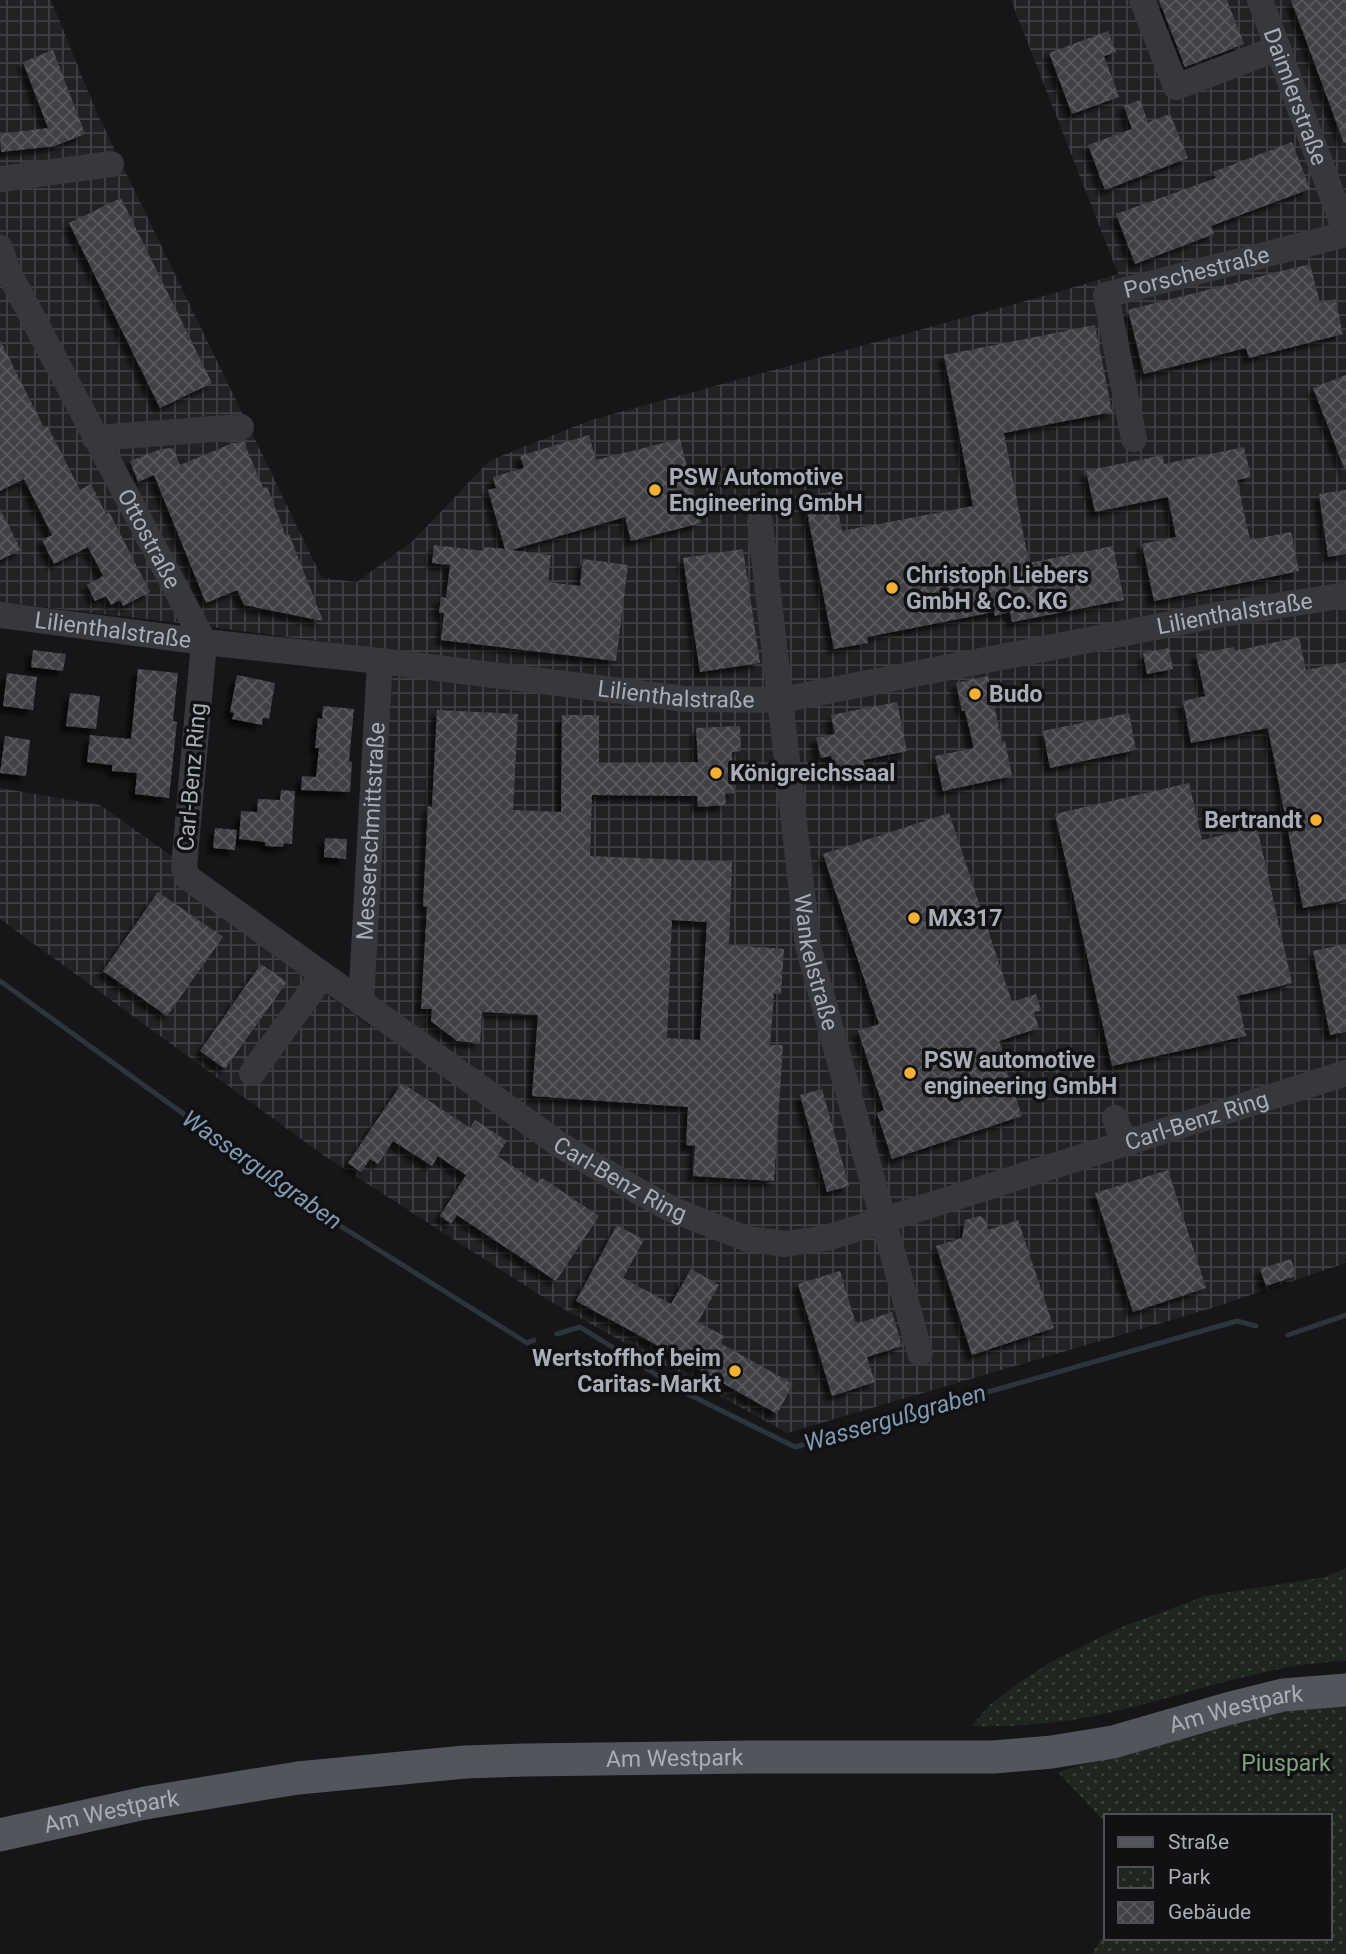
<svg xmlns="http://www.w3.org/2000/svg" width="1346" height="1954" viewBox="0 0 1346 1954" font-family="Roboto,sans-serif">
  <defs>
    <pattern id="industrial-grid" width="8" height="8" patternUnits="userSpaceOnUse" patternTransform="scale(1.75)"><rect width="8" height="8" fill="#222225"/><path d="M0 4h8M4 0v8" fill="none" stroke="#3f3f43"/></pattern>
    <pattern id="park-dots" width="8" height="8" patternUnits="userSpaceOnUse" patternTransform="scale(1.75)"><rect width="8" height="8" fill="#1e261f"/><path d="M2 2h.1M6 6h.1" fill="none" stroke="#3c433d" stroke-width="1.8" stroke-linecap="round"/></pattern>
    <pattern id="building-cross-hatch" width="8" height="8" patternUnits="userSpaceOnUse" patternTransform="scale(1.75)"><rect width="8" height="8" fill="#404145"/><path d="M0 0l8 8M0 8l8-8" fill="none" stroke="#595a5e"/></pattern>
    <filter id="shadow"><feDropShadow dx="-6" dy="6" stdDeviation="2" flood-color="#0009"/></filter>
  </defs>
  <rect width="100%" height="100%" fill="#161618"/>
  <path fill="url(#industrial-grid)" d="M0,0H51L96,111L322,578L357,582L414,540L489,461L591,420L1058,292L1118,274L1011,0H1346V1263L1212,1308L787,1433L546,1299L323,1155L0,919V788L100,805L172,856H177L176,882L371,1027L394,651L196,625L0,602Z"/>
  <path fill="url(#park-dots)" d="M1346,1568V1661C1262,1664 1181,1698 1099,1715C1057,1724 1014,1727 971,1726L991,1704L1014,1686L1051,1662L1119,1628L1205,1596L1325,1577Z
    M1346,1704V1954H1092L1106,1931V1938H1330V1816H1106V1823L1058,1772L1179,1735L1288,1707Z"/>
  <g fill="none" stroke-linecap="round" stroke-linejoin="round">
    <path stroke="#2c353c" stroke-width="5" d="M0,981L323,1215L527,1343L534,1340
      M557,1334L580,1327L684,1392L795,1447L1237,1321L1256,1326
      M1288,1335L1346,1315"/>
  </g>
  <path fill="url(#building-cross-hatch)" fill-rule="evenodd" filter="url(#shadow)" d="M1159,0H1227L1244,44L1185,67Z
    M1291,0H1346V143H1344Z
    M1108,31L1116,52L1104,56L1119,97L1072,114L1049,53Z
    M53,50L85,134L55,146L1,152L0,134L48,128L23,62Z
    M1140,100L1148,122L1170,114L1188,158L1105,190L1088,145L1132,129L1124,106Z
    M1292,142L1310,189L1211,226L1214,234L1135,264L1116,214L1216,178L1213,172Z
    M121,198L212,383L160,408L69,223Z
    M1310,264L1320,303L1335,299L1343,334L1249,358L1246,348L1144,374L1128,310Z
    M1095,325L1112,412L1004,433L1029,563L1113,546L1124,600L1012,622L1010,612L995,616L994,612L867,637L868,643L834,649L804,497L834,491L842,531L973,506L944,355Z
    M0,340L44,428L48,427L80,490L91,484L106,514L109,512L150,592L123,606L120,600L111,605L106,596L95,601L87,585L103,576L88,547L54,564L42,540L52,535L24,479L0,491Z
    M1346,375V469L1345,470L1313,388Z
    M589,435L596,460L680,439L701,523L631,541L625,517L511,550L551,555L548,582L580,586L583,559L628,565L616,661L441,640L444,613H439L441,597L446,598L450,565L432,563L434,545L484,551V547L505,549L488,490L496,488L493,477L524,468L520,456Z
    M244,442L263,488L267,487L286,536L289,534L323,621L244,605L237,590L206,603L154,475L138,482L130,461L161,449L173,448L180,465L233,443Z
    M1244,447L1251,477L1237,480L1250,540L1291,532L1299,571L1154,601L1142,544L1176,537L1168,497L1095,512L1086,471L1163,455L1164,464Z
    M1346,490V554L1328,557L1319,494Z
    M0,509L21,550L0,560Z
    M743,549L760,663L700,672L683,558Z
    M1299,637L1306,670L1346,662V900L1303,908L1268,728L1191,743L1183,701L1205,696L1196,654L1234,647L1235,651Z
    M1169,648L1173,669L1147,674L1143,653Z
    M33,650L66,654L63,671L31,667Z
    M138,669L178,673L173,721L177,722L169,798L135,794L137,773L112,771V765L87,762L90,735L131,739Z
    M7,673L37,677L33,710L3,706Z
    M237,675L275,683L269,719L263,718L262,725L232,719L234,713L230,712Z
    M988,676L1002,742L1005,741L1012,776L943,791L935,756L974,748L965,711H962L956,683Z
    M70,693L100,696L96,729L66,726Z
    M897,702L907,751L863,760L868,778L848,782L847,776L837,779L831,756L821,758L816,738L835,734L831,715Z
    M323,706L354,709L349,761L352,762L350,792L301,790L302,776L316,777L319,748H315L318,718L322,719Z
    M437,710L518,714L513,810L561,812L562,715H599V763L698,762L696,728L740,726L741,751L732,752L734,793L725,794L726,805L698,807L697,796L592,795L590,856L732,862L729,945L784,949L781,994H774L770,1045H783L774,1181L693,1176L695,1146L686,1145L688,1107L532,1096L538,1015L482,1012L480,1043L457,1041L431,1021L432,1009H421L427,907L423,906L428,806L432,807ZM672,920L707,922L700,1040L667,1038Z
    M1129,713L1136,750L1050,768L1043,731Z
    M5,736L30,740L26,776L0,773Z
    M1189,783L1202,840L1257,827L1292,983L1237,996L1246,1036L1112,1066L1055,814Z
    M281,790L295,791L292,844L284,843L283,847L265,846V842L239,839L241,811L257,812L258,799L280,800Z
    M949,813L1012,1002L1036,994L1041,1010L1034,1013L1039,1028L999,1041L1003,1054H1001L1022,1116L892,1159L877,1113L884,1110L858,1031L879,1024L823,854Z
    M215,828L237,830L235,850L213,848Z
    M325,838L347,839L346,859L324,857Z
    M158,892L223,937L167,1016L103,971Z
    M1346,944V1032L1330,1035L1313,951Z
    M261,964L287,982L225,1069L200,1051Z
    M402,1083L470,1128L475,1120L507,1141L497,1156L538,1183L542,1178L599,1216L556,1281L457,1215L451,1224L440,1216L466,1175L438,1156L432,1166L393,1141L378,1164L370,1159L361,1172L348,1163Z
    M822,1089L849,1186L827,1192L800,1095Z
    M1168,1170L1206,1288L1133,1312L1095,1193Z
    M980,1216L985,1219L988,1230L1018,1220L1054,1328L972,1355L936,1246L962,1238L965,1220Z
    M617,1225L644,1240L623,1278L671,1304L691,1269L719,1285L698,1322L724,1336L720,1343L793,1384L777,1414L635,1333L576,1301Z
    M1291,1259L1296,1276L1266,1286L1260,1269Z
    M840,1271L856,1324L892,1312L902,1346L867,1357L875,1382L832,1396L798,1284Z"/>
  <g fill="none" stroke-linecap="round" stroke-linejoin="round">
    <g stroke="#37383d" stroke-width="26">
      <path d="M1142,0L1176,87L1278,48"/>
      <path id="s1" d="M1260,0L1346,233"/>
      <path d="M0,179L111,164"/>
      <path id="s2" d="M0,248L8,271L204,642L184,867L187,877L560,1145L638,1191L671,1209L747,1239L785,1244L827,1238L1346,1073"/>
      <path d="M95,438L241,427"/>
      <path id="s3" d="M1134,439L1106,295L1346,234"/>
      <path id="s4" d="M760,522L808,946L920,1353"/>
      <path id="s5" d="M0,615L204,642L380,661L686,699L781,700L1217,615L1346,595"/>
      <path id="s6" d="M361,1003L380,661"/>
      <path d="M252,1073L323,975"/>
      <path d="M1115,1118L1124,1144"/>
    </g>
    <path stroke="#53555c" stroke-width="33" id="s7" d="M0,1835L145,1803L224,1790L298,1778L465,1762L525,1760L751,1757H994L1052,1752L1113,1742L1227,1709L1283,1695L1346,1690"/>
  </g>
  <g fill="#f2b134" stroke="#111113" stroke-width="2.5">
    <circle cx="655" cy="490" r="7"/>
    <circle cx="892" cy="588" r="7"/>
    <circle cx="975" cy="694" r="7"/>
    <circle cx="716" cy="773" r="7"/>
    <circle cx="1316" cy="820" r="7"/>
    <circle cx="914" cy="918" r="7"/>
    <circle cx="910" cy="1073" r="7"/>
    <circle cx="735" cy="1371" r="7"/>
  </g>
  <g text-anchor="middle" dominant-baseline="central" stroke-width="7" stroke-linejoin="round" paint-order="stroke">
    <g font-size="23" fill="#a8adb8" stroke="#111113">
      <text stroke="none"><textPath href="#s1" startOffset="103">Daimlerstraße</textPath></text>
      <text stroke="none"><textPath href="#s3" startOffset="240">Porschestraße</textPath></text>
      <text stroke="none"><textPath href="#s2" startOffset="327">Ottostraße</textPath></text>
      <text stroke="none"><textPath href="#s5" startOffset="1248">Lilienthalstraße</textPath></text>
      <text stroke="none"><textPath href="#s5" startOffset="114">Lilienthalstraße</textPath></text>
      <text stroke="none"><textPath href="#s5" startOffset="681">Lilienthalstraße</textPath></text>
      <text transform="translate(192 777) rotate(-85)">Carl-Benz Ring</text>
      <text stroke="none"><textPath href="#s6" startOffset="172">Messerschmittstraße</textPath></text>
      <text stroke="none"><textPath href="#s4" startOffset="444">Wankelstraße</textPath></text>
      <text stroke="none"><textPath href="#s2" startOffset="1818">Carl-Benz Ring</textPath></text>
      <text stroke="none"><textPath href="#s2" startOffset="1209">Carl-Benz Ring</textPath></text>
      <text stroke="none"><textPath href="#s7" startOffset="1248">Am Westpark</textPath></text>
      <text stroke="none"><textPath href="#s7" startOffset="681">Am Westpark</textPath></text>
      <text stroke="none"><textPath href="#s7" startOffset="114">Am Westpark</textPath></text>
    </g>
    <g font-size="23" font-weight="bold" fill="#a8adb8" stroke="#111113" text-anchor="start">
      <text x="669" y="477">PSW Automotive<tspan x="669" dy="26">Engineering GmbH</tspan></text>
      <text x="906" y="575">Christoph Liebers<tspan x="906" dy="26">GmbH &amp; Co. KG</tspan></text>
      <text x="989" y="694">Budo</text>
      <text x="730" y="773">Königreichssaal</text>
      <text x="1302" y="820" text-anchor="end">Bertrandt</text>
      <text x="928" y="918">MX317</text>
      <text x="924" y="1060">PSW automotive<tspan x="924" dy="26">engineering GmbH</tspan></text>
      <text x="721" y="1358" text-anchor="end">Wertstoffhof beim<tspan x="721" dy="26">Caritas-Markt</tspan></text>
    </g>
    <g font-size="23" fill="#7fa381" stroke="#111113">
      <text x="1286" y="1763">Piuspark</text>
    </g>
    <g font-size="24" font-style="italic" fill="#7f9bb3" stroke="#111113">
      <text transform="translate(262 1170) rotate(35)">Wassergußgraben</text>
      <text transform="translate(895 1418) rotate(-16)">Wassergußgraben</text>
    </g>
  </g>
  <rect x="1104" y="1814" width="228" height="126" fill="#111113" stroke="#4d4f55" stroke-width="2"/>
  <rect x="1118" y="1837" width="35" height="10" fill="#53555c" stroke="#4d4f55" stroke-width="2"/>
  <text x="1168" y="1849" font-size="21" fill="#a8adb8">Straße</text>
  <rect x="1118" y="1867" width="35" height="21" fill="url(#park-dots)" stroke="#4d4f55" stroke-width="2"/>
  <text x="1168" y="1884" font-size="21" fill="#a8adb8">Park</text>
  <rect x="1118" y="1902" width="35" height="21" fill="url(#building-cross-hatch)" stroke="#4d4f55" stroke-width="2"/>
  <text x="1168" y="1919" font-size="21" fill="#a8adb8">Gebäude</text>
</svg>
